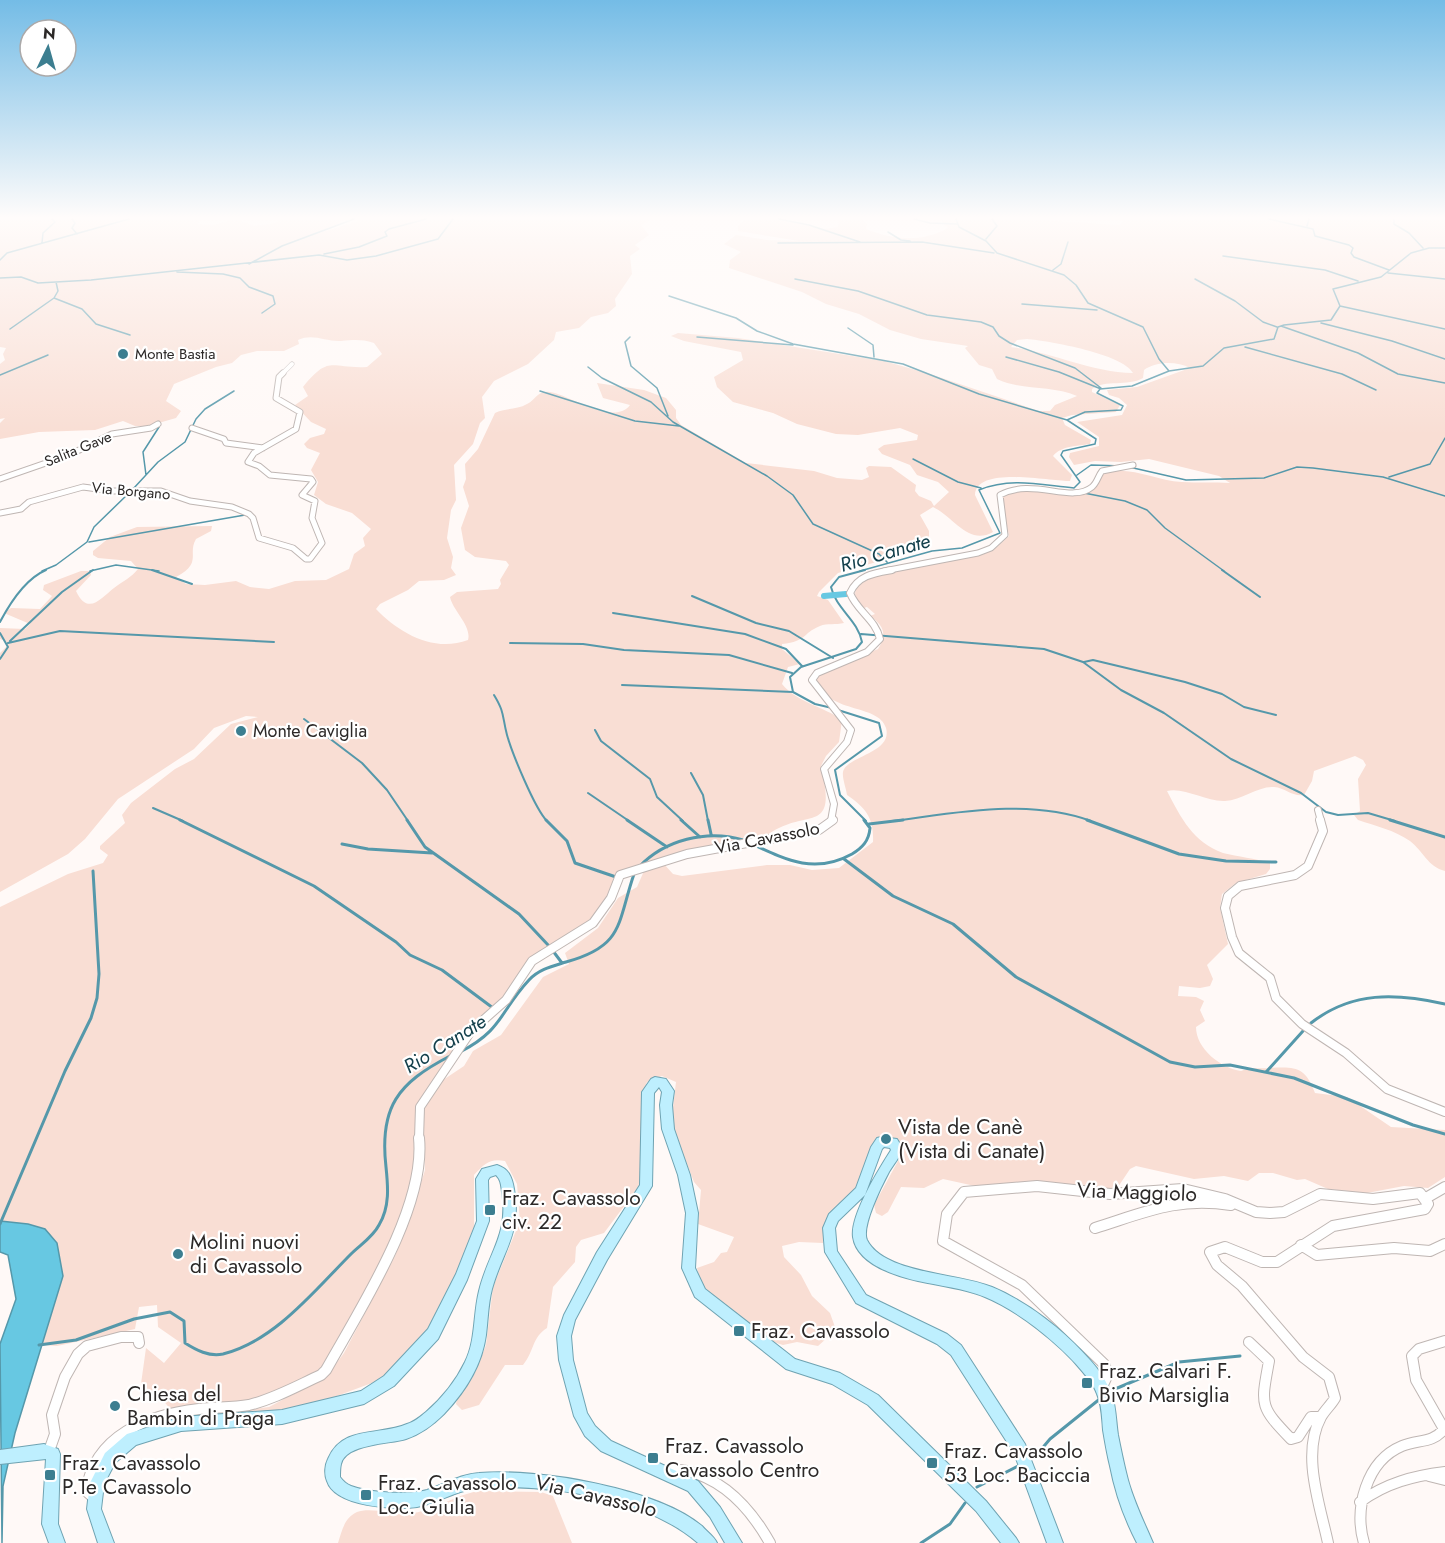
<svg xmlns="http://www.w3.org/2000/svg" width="1445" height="1543" viewBox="0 0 1445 1543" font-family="Jost,sans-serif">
  <rect width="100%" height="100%" fill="#fff9f7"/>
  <path fill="#f9ded4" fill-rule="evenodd" d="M0,219H201L198,224L213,225L235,219L254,226L276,223L281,219H342L340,223L323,230L326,231L365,219H653L641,225L649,235L635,245L640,249L630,256L632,274L615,299L616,306L608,313L591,317L579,328L556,332L554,340L528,364L494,381L482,397L485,418L480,423L473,444L454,465L456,500L451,510L447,538L453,557L451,568L456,575L444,580L419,581L408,590L380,604L376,609C399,633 434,653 468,640C472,626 453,611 450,597L457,592L498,589L501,584L500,580L509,565L506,561L475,557L465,550L461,528L469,506L463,487L466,479L465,464L478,449L495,413C504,408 517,410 527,404C536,400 537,390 550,392C568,394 614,427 630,405L603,398L597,383L644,390L666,398L676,410V418L681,425L746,463L814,471L837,478L862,480L869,477L866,468L869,466L891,467L916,485L915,491L919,496L931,501L934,506L949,492L938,482L917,475L910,465L882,454L878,449L884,445L917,440L918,435L900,428L858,435L836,434L797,424L773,413L733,402L717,387L714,377L743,360L741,352L684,341L671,336L678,333L738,338L884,361L930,374L1039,411H1050L1055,405L1077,396C1052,385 1022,391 997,379L992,369L979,365L965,348L968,346L921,339L890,330L859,314L826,304L802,292L729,268L730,260L741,252L724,244L736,235L767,240L799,241L738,231V226L744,219H774L825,229L838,227L839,219H863L867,224L866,229C894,240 920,243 948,228L939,219H1025L1120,225L1122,221L1119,219H1445V871C1428,867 1423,851 1410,841C1394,830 1376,826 1358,820L1354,815L1360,811L1358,779L1366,765L1363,760L1355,756L1314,771L1312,781L1304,795C1292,797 1286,788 1274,787C1258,786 1242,800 1225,801C1206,802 1185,787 1167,791C1181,818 1193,842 1223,853C1238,857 1255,858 1270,863V869L1266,874L1236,883L1222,894L1220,908L1228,944L1207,965L1213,979L1210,986L1200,988L1179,986L1178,996L1196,997L1204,1001L1200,1010L1205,1021L1196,1027C1196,1049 1221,1068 1241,1071C1252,1067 1258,1069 1270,1068C1295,1067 1305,1066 1315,1093L1347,1097L1391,1127L1445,1130V1177L1428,1188L1404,1186L1367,1193L1328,1189L1305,1179L1297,1180L1273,1173H1259L1248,1181L1224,1176L1194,1179L1136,1166L1130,1169L1118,1187L1103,1189L975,1186L943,1179L924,1188L901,1187L888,1212L882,1216L876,1213L874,1205L904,1150L896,1139L883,1136L878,1139C870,1155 864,1174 855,1190C840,1216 825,1200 823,1243L799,1242L782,1246L784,1257L801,1275L812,1296L830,1313L836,1330L818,1346L797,1342L783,1345L770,1341L720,1304L701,1284L697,1268L714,1262L721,1253L727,1252L734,1237L698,1224L701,1190L694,1182L671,1124L676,1082L662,1076L647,1082L641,1097L643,1165L640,1185L604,1233L581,1240L576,1247L575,1262L553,1287L547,1328C532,1337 534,1352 523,1365H505L479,1405L462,1410L456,1404L458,1395L473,1377L486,1345L493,1287L520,1221L517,1184L505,1161C490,1158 484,1164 474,1175V1228L456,1277L428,1332L380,1380L299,1410L177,1417L216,1409L246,1410L269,1407L327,1376L344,1353L395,1256L415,1202L425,1170L423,1121L425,1105L440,1082L464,1066L473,1051L501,1035L543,977L569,964L565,953L598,928L618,898L637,887L644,871L663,863L673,874L682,876L767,865H790L812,870L839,868L873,842C874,818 866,808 847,795C846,788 842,778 843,772C846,756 893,753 886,728C879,703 824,714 817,679L821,673L878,649C888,634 883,625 870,616L875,614L867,607L861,609L857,606L855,593L857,586L876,575L984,554L997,547L1009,536L1002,500V496L1009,490C1025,491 1087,496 1096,487C1099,484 1100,478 1102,473C1131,465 1153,480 1182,482C1198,483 1214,482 1230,483L1219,476L1149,459L1121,462L1095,461L1074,465L1069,457L1070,453L1099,446V437L1077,422L1122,415L1127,405L1119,398L1109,395L1107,390L1137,387L1190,368C1177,361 1156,361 1144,370L1143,378C1127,387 1106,379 1092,389V392L1120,405L1116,412L1072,415L1062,418L1065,425L1091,440L1090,444C1077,446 1061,446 1053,456L1072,475L1070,481C1052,482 976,465 975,495L993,532C969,546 955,518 933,507L920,515L929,531V547L838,573L819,592L817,596L828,600L844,623C836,625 827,623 820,626C801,634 808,641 782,644V649L800,664L788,667L782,684C798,703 823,706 842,720L839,742L826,756L821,766C838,837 807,807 769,834L669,855L618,873L613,879L611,892L591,920L541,951L509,992L473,1026L417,1106C412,1129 421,1152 415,1175C395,1243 361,1302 326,1363L317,1373L302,1381L247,1402H204L171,1410L162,1399L143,1396L140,1391L146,1348L164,1363L181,1343L158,1327L157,1305L139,1307L135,1329L57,1346L42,1345L63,1276L28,1224L0,1221V907L68,874L103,863L108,855L100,849V846L125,823L122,815L131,803L175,769L194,759L231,724L258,717L246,716L214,728L194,749L118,799L85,839L68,854L0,892V653L7,646L6,641L0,639V628L25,629L30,624L4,613L11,608L40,609L52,596L43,590L44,585L81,571H90L91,575L76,591C88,617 102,597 114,588C123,581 131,578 138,569L131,561L98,558L93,555V551L110,537L137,527L212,526L211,531L196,539C187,554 203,563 176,577L186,584L205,585L236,581L250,587L269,589L295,581L326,580L349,569L354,554L365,546L363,538L371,529L352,513L326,504L314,495L318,482L311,470L320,453L307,448L304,444L310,438L324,434L326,429L311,422L295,405L308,396L303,387C330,354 330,369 367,367L382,354L374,343C361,339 354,340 341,341C326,342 313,333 298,340L299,344L284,351H257L241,355L232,363L216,367L174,384L166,401L181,411L176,418L148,426H135L123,421L95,430L39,432L0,439V423L5,418L0,419V364L5,360L3,354L6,348L0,347ZM1027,339C1050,341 1123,354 1133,373C1090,372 1052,352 1011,347L1017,340Z
    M479,1491L541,1492L553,1496L572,1543H338C342,1531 344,1518 357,1512C370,1507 397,1515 413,1513C439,1509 454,1495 479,1491Z"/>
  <path fill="#67c8e2" stroke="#5598aa" stroke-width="1.5" d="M0,1221L28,1224L45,1229L57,1243L63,1276L15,1433L3,1486L2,1543L0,1344L16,1299L8,1255L0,1252Z"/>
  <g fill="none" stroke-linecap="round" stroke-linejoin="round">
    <path stroke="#5598aa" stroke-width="1.5" d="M72,219L75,223L72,228L77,234
      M779,219L809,225L860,242
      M914,219L930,223L958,224
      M956,219L959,227L986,241L997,253L1064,275L1076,285L1088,303L1143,327L1159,359L1169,371
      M1269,219L1313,229L1315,236L1349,245L1353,248L1351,253L1354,257L1389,270
      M1394,220V224L1409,233L1423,248
      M1307,226L1309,219
      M888,232L901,240L910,241
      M986,239L997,226L992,219
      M42,243L43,233L55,222L52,219
      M778,243L922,242L994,253
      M324,254L359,247L387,236L385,232L389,229L426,219
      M1223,256L1325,270L1358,281
      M0,260L7,253L129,219
      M249,264L282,246L354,219
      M1053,270L1061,264L1068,242
      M177,272L223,274L240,278L249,287L273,296L275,304L262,313
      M1388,273L1445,279
      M0,278L21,277L38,283L91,280L319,255L347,260L376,256L438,239L453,219
      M795,279L858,291L927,315L981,322L993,327L999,336L1010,343L1075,368L1101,388
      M1195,279L1235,301L1263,322L1277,327
      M56,282L58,291L54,298L82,309L96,324L130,335
      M669,296L736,318L757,331L793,344L903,364L979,394L1067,420
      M1022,304L1097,310
      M1340,306L1445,329
      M1321,323L1392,341L1445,359
      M1281,326L1358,353L1398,374L1445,383
      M848,328L873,345L874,357
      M10,329L54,298
      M630,337L625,342L631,366L657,388L668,416
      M697,337L793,345
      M1245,347L1342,374L1376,390
      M1006,357L1059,372L1101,389
      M588,367L602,378L651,402L673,422L767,476L793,495L813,524L879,554L887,562
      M0,375L48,355
      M540,391L635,421L679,426
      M913,459L958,482L981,488
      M1129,467L1186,480L1264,478L1297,467L1313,468L1383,477L1445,496
      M146,475L143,452L159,427
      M1077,475L1091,465L1123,466
      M1389,477L1430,464L1445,438
      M133,489L158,462L185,442L196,419L205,409L234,391
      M1084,493L1125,501L1147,510L1165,528L1224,571
      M89,542L245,515
      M42,571L56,565L87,542L94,527L129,493
      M90,571L116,565L159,571
      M860,571L932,551L962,548L1000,533L979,490C1011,477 1041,485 1074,488L1080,482L1061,455L1063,451L1095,444L1096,439L1067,420L1085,412L1121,410L1123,406L1097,393L1100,389L1132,386L1169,371L1203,366L1224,348L1274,339L1278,327L1284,325L1331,320L1340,306L1333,289L1381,277L1411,253L1429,248H1445"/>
    <path stroke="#5598aa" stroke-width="2" d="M152,570L192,584
      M1222,570L1260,597
      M692,596L756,623L789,631L833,658
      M613,613L745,634L786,649L802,666
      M0,622C10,603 25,579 46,570
      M0,633L8,647L0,659
      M861,634L1044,649L1083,662L1121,690L1164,713L1231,759L1301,793L1326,812L1338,815L1368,813L1395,821
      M10,641L62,592L93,570
      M8,643L60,631L274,642
      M510,643L583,644L624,650L729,655L792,673
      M1084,662L1093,660L1185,682L1222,694L1244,707L1276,715
      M622,685L793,692
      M494,695C505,713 502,716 507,735C512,753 535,809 547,821
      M832,708L815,704L793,692L790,677L801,667L856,649L862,642C858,620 836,609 831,587L839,577L865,570
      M838,710L879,723L882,736L835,770L840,795L866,821
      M304,719L362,763L387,790L408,821
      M595,730L601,741L650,779L657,797L683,821
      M691,773L703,795L708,821
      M588,793L629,821
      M153,808L183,821
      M892,821C956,813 1028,798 1091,821"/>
    <path stroke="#5598aa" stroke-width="3" d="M180,820L314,886L396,942L410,955L442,970L493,1008
      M407,820L425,847L519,914L549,946
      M546,820L567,841L575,863L616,877
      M627,820L667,847
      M681,820L700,837
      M708,820L711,834
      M1087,820L1179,854L1226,861L1276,862
      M1390,820L1445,837
      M869,824L903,820
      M342,844L368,849L432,853
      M754,845C788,861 816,874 852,854C862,848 869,841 870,828L864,820
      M844,859L893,896L953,924L1016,977L1170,1062L1195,1067L1230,1065L1294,1078L1413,1125L1445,1134
      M639,867C664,840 707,829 743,840
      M553,951L562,963
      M1311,1023C1352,991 1396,993 1445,1004
      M460,1052C503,1030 500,1011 529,980C539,969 553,966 566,962C624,946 617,924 634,874
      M1267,1071L1303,1031
      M0,1224L65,1071L91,1018L97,998L99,974L93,871
      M39,1345L76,1340L134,1319L170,1312L184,1321L185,1343C196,1350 209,1357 223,1354C275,1341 315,1290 351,1254C360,1245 373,1237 379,1225C390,1207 388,1186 386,1167C379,1107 398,1083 450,1056
      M1108,1392L1179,1362L1240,1356
      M1034,1458L1050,1439L1101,1398
      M977,1487L1018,1466
      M921,1543L950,1524L965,1503"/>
    <path stroke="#67c8e2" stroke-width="6" d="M824,596L846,594"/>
    <g stroke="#bfb6b3" stroke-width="5">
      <path id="minor-far4" d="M281,375L292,364"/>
    </g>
    <g stroke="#bfb6b3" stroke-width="7">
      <path id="minor-far3" d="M192,428L224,439L226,443L263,448
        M0,479L69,455L112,434L151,428L158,424
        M0,513L21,509L29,502L83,487L113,491H161L190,501L232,507L249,514L253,518L259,538L293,548L306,559H310L322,543L312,518L315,501L302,495L313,482L311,479L270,475L259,466L248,462L254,453L296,429L300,412L276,398L279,377L283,373
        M884,571L978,553L991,548L1005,535L1000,495C1033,477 1071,504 1092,487C1097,483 1098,476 1102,471L1133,465"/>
    </g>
    <g stroke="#bfb6b3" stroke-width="8">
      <path id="minor-far2" d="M1318,810L1321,821
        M831,821L834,804L824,769L847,742L851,730L812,680L817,673L867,652L880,639C876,620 857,611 850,593C858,575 875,573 892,570"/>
    </g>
    <g stroke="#bfb6b3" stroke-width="10">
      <path id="minor-far1" d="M1320,820L1323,831L1308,866L1295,875L1240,886L1228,896L1225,908L1232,937L1239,953L1270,978L1276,998L1302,1024L1346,1053L1387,1089L1445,1112
        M419,1139L420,1107L471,1031L506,1000L532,961L593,923L611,898L620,875L687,854L819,830L833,820"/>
    </g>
    <g stroke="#bfb6b3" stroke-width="12">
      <path id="minor" d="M1426,1198L1445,1187
        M1095,1228C1146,1212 1176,1197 1231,1205
        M1301,1245L1317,1255L1394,1248L1430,1251L1445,1244
        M1249,1342L1269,1361C1261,1405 1259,1406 1291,1439L1298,1437L1311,1417H1320
        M1102,1387L1108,1374L1104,1364L1022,1285L943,1241L947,1214L964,1192L1037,1186L1110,1194L1183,1189L1225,1199L1256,1212L1270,1213L1284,1212L1320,1194L1373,1199L1420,1193L1428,1204L1425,1209L1333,1226L1277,1262H1262L1225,1247L1210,1252L1217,1265L1242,1286L1303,1357L1329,1377L1335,1398C1331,1405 1325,1410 1321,1417C1301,1454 1320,1505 1328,1543
        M49,1451L55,1434L52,1415L65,1377L78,1354L87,1346L121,1337H138L139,1343
        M665,1473C671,1468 680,1470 687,1471C725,1480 752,1511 770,1543
        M1429,1476L1445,1480
        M94,1498L86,1491C95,1435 147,1415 199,1409C215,1407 232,1408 249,1405C274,1399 297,1386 321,1375L326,1370C360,1309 426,1208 419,1138
        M1360,1502C1386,1483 1413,1476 1445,1472
        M1364,1543C1354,1509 1366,1461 1402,1446C1418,1439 1432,1444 1444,1429L1416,1380L1412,1356L1419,1349L1445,1341"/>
    </g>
    <g stroke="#6fa3b2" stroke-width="2">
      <path id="major" d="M655,1077L666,1079L674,1091L672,1105L674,1129L690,1175L698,1213L695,1268L705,1289L795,1359L840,1373L878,1395L986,1501L1016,1538L1019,1543H1001L976,1511L868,1405L832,1384L786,1369L695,1297L682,1268L686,1213L678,1175L662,1129L660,1105L662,1092L659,1087L654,1093L652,1186L607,1260L575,1320L571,1336L573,1360L587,1413L595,1426L611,1441L698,1481L720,1507L742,1543H725L710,1517L688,1491L601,1451L585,1436L574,1416L559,1360L557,1336L564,1315L597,1252L640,1185L642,1092L651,1079Z
        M881,1137L897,1139L903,1149C899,1158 894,1164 889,1172C882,1185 861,1227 867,1240C884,1274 959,1273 992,1287C1028,1302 1065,1331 1090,1360C1099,1370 1107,1382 1112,1395C1116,1408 1116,1421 1118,1435C1121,1450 1124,1465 1128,1480C1134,1502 1144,1522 1153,1543H1137C1124,1518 1115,1492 1110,1466C1107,1454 1105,1442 1103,1430C1102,1418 1102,1405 1097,1394C1094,1385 1088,1378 1082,1371C1060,1344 1017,1310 985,1297C963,1288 940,1286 918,1281C896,1276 857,1264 853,1237C850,1215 879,1169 891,1150L890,1148L884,1147L882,1149L865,1195L838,1221L835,1228L837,1251L866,1295L947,1334L961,1345L1025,1444L1063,1543H1047L1014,1453L951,1355L937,1344L856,1303L825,1252L823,1228L829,1214L856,1188L871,1147L877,1138Z
        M497,1165C509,1169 512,1177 514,1189C522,1233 503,1250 492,1289C488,1304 488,1320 486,1335C482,1365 465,1392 444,1414C433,1425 421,1434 406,1439C390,1444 345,1444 341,1464C340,1468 340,1473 340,1477C343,1481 346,1484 351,1486C369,1493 409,1495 427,1490C445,1484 461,1474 479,1473C538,1468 657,1488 702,1526C707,1532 714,1536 717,1543H698C650,1501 567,1488 505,1487C491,1487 478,1487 464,1491C449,1495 434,1504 417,1507C395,1510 335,1507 327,1481C324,1474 325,1465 328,1459C342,1425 379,1436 407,1424C414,1422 420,1417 426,1412C441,1399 456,1381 465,1362C476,1340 473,1315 479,1291C488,1253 509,1235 502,1192C501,1185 501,1180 496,1175L490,1177L488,1180L489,1221L467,1280L438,1339L394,1386L364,1404L282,1424L181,1431L136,1445L115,1463L104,1484L101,1509L114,1543H98L87,1509L90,1483L105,1453L127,1434L181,1417L282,1410L361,1391L384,1376L428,1329L456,1274L477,1221L476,1179L482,1169Z
        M44,1444L58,1449L60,1454L58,1524L65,1543H49L42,1524L46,1459L0,1464V1450Z"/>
    </g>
    <use href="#minor-far4" stroke="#fff" stroke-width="4"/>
    <use href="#minor-far3" stroke="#fff" stroke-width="5"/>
    <use href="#minor-far2" stroke="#fff" stroke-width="6"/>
    <use href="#minor-far1" stroke="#fff" stroke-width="8"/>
    <use href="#minor" stroke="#fff" stroke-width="10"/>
    <use href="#major" fill="#beeffe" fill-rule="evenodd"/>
  </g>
  <linearGradient id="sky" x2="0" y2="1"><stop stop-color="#74bce6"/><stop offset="0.5" stop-color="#fffcfb"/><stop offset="1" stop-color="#fffcfb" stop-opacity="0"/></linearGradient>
  <rect width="1445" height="435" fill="url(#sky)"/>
  <g fill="#3c7e90" stroke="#fff" stroke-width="2">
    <circle cx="123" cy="354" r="6"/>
    <circle cx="241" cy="731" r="6"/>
    <circle cx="886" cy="1139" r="6"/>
    <rect x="484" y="1204" width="12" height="12" rx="3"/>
    <circle cx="178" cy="1254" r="6"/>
    <rect x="733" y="1325" width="12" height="12" rx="3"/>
    <rect x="1081" y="1377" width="12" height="12" rx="3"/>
    <circle cx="115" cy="1406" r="6"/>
    <rect x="647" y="1452" width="12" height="12" rx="3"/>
    <rect x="926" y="1457" width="12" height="12" rx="3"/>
    <rect x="44" y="1469" width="12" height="12" rx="3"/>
    <rect x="360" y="1489" width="12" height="12" rx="3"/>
  </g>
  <g text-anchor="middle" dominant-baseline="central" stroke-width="4.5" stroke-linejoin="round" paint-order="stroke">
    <g font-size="15" fill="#2c2928" stroke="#fff" text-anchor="start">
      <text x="135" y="354">Monte Bastia</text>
    </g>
    <g font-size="15" fill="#2c2928" stroke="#fff">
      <text transform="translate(78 449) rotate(-22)">Salita Gave</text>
      <text transform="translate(131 491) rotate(5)">Via Borgano</text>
    </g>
    <g font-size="18" fill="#2c2928" stroke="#fff" text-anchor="start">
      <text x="253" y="731">Monte Caviglia</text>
    </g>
    <g font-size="18" fill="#2c2928" stroke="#fff">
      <text transform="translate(767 838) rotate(-11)">Via Cavassolo</text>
    </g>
    <g font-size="20" font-style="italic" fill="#14404c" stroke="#fff">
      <text transform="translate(885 553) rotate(-16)">Rio Canate</text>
      <text transform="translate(445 1044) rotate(-32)">Rio Canate</text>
    </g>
    <g font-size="21" fill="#2c2928" stroke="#fff" text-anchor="start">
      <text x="898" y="1127">Vista de Canè<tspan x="898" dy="24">(Vista di Canate)</tspan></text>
      <text x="502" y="1198">Fraz. Cavassolo<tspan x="502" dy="24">civ. 22</tspan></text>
      <text x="190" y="1242">Molini nuovi<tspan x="190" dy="24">di Cavassolo</tspan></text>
      <text x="751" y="1331">Fraz. Cavassolo</text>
      <text x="1099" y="1371">Fraz. Calvari F.<tspan x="1099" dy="24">Bivio Marsiglia</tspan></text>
      <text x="127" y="1394">Chiesa del<tspan x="127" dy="24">Bambin di Praga</tspan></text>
      <text x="665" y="1446">Fraz. Cavassolo<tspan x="665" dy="24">Cavassolo Centro</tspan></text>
      <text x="944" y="1451">Fraz. Cavassolo<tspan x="944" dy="24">53 Loc. Baciccia</tspan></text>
      <text x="62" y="1463">Fraz. Cavassolo<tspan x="62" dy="24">P.Te Cavassolo</tspan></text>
      <text x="378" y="1483">Fraz. Cavassolo<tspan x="378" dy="24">Loc. Giulia</tspan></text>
    </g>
    <g font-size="21" fill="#2c2928" stroke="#fff">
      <text transform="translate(1137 1192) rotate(2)">Via Maggiolo</text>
      <text transform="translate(596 1496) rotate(13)">Via Cavassolo</text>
    </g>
  </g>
  <g transform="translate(48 48) rotate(5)"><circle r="28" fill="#ffffff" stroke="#aba9a9" stroke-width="1.5"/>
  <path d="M0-4.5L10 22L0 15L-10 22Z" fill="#3c7e90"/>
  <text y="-9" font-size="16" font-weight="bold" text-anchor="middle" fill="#2c2928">N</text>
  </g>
</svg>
